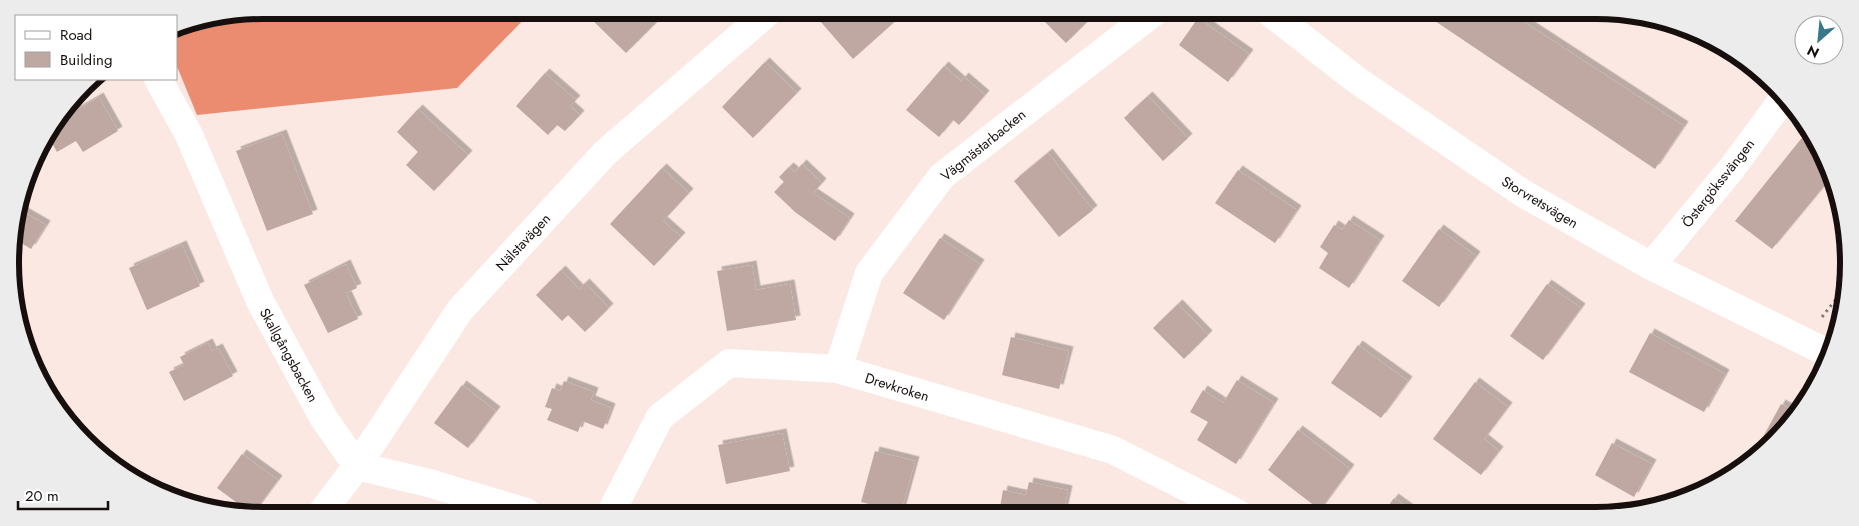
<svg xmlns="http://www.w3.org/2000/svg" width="1859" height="526" viewBox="0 0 1859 526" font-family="Jost,sans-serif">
  <defs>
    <filter id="shadow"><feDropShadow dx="4.5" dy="-4.5" stdDeviation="0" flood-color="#0004"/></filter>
  </defs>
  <rect width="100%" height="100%" fill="#fce8e2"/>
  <path fill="#eb8c70" d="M263,10L532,11L457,88L197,115L176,64V27Z"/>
  <path fill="#bfa8a1" filter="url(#shadow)" d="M583,11H646L657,22L626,53Z
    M831,12H896L900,17L853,59L820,21Z
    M1036,13H1096L1066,43Z
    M1431,14H1512L1684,126L1655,169L1429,17Z
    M1198,18L1249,54L1228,82L1179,45Z
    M765,62L797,93L753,138L722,107Z
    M944,66L961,81L964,77L985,95L959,125L953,120L939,137L906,110Z
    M545,73L576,100L570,106L580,115L565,131L557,125L548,135L516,106Z
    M1148,96L1188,138L1163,161L1124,118Z
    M99,97L118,131L83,152L76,141L57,152L48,136L61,119Z
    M418,109L468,155L434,191L406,165L418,152L397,132Z
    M1809,129L1830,179L1772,249L1735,221Z
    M282,134L313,214L267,231L236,151Z
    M1048,153L1093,210L1059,237L1014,181Z
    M802,164L822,183L813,193L850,218L835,241L795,212L774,192L784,182L779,177L789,167L795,172Z
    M662,168L689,193L663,221L681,237L654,266L610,224Z
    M1238,170L1297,210L1275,243L1215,203Z
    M20,210L46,225L31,249L13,238Z
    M1349,220L1380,240L1349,288L1319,268L1328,253L1320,247L1334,225L1342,230Z
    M1439,229L1476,256L1439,307L1402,281Z
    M940,238L980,264L944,320L903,293Z
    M182,245L200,286L147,310L129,268Z
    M346,264L357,288L346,293L358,319L328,333L304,285Z
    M752,265L756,290L790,284L796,320L727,331L717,271Z
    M561,270L579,289L585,283L609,308L585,332L568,315L562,321L536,295Z
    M1547,284L1581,308L1543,360L1510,336Z
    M1178,304L1208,335L1184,359L1153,328Z
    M1650,333L1725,374L1704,412L1629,372Z
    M1011,337L1069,351L1059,389L1002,375Z
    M208,343L212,351L218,348L233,376L184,401L169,372L184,365L180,357Z
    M1358,345L1408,381L1381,418L1331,383Z
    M1237,380L1274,403L1236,464L1197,440L1208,422L1190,412L1203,390L1223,403Z
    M564,381L594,392L591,400L611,408L603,429L582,421L578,432L547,420L552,409L545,407L552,388L560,391Z
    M1475,382L1508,407L1484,439L1499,451L1481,475L1433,439Z
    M462,385L496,411L468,448L434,423Z
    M1781,404L1796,412L1774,443L1763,437Z
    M1298,430L1350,469L1320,510L1268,470Z
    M782,433L790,471L726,484L718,445Z
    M1612,443L1652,464L1634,497L1595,475Z
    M875,451L915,461L901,512L861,502Z
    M242,454L278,480L255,511H248L217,488Z
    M1029,482L1068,490L1063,513H999L1003,490L1026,495Z
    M1394,498L1415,513H1383Z"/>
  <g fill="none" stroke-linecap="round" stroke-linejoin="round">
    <path stroke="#857773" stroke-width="3" stroke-dasharray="2.5 4" stroke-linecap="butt" d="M1822,317L1844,289"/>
    <path stroke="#fff" stroke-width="28" d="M1272,14L1358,81L1524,194L1651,266L1830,354
      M158,79L189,135L260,301L323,417L357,466L429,483L526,512
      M1651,266L1732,168L1783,99
      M838,369L869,273L942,176L1153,13
      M323,511L357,466L460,310L606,152L768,12
      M611,512L660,417L729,363L838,369L1113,450L1237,513"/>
  </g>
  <g text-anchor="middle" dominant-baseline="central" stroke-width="4" stroke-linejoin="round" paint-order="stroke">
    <g font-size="14" fill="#170f0d" stroke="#fff">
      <text transform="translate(983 145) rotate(-39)">Vägmästarbacken</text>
      <text transform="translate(1718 183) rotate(-52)">Östergökssvängen</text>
      <text transform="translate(1540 202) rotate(31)">Storvretsvägen</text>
      <text transform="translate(523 242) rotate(-47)">Nälstavägen</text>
      <text transform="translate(289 355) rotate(61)">Skallgångsbacken</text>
      <text transform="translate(897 387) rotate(17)">Drevkroken</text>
    </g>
  </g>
  <path d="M0 0H1859V526H0ZM263 19H1596A244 244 0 0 1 1840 263V263A244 244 0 0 1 1596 507H263A244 244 0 0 1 19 263V263A244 244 0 0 1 263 19Z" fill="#ececec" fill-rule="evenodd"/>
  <path fill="none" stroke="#170f0d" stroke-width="6" d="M263 19H1596A244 244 0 0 1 1840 263V263A244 244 0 0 1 1596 507H263A244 244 0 0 1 19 263V263A244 244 0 0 1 263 19Z"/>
  <rect x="15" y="15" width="162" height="65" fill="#ffffff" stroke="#a29f9e"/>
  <rect x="25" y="31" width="25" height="8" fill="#ffffff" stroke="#a29f9e"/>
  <text x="60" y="40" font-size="15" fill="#170f0d">Road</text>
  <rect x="25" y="52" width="25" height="15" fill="#bfa8a1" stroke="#a29f9e"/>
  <text x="60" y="65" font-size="15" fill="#170f0d">Building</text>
  <g transform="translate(1819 40) rotate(207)"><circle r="24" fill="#ffffff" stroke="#a29f9e"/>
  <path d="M0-4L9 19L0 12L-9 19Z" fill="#37788a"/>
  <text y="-8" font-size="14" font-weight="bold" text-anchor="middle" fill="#170f0d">N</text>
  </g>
  <path d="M18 501v8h90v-8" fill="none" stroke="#170f0d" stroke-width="2.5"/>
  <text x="25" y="501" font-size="15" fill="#170f0d" stroke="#ffffff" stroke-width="4" paint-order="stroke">20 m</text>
</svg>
